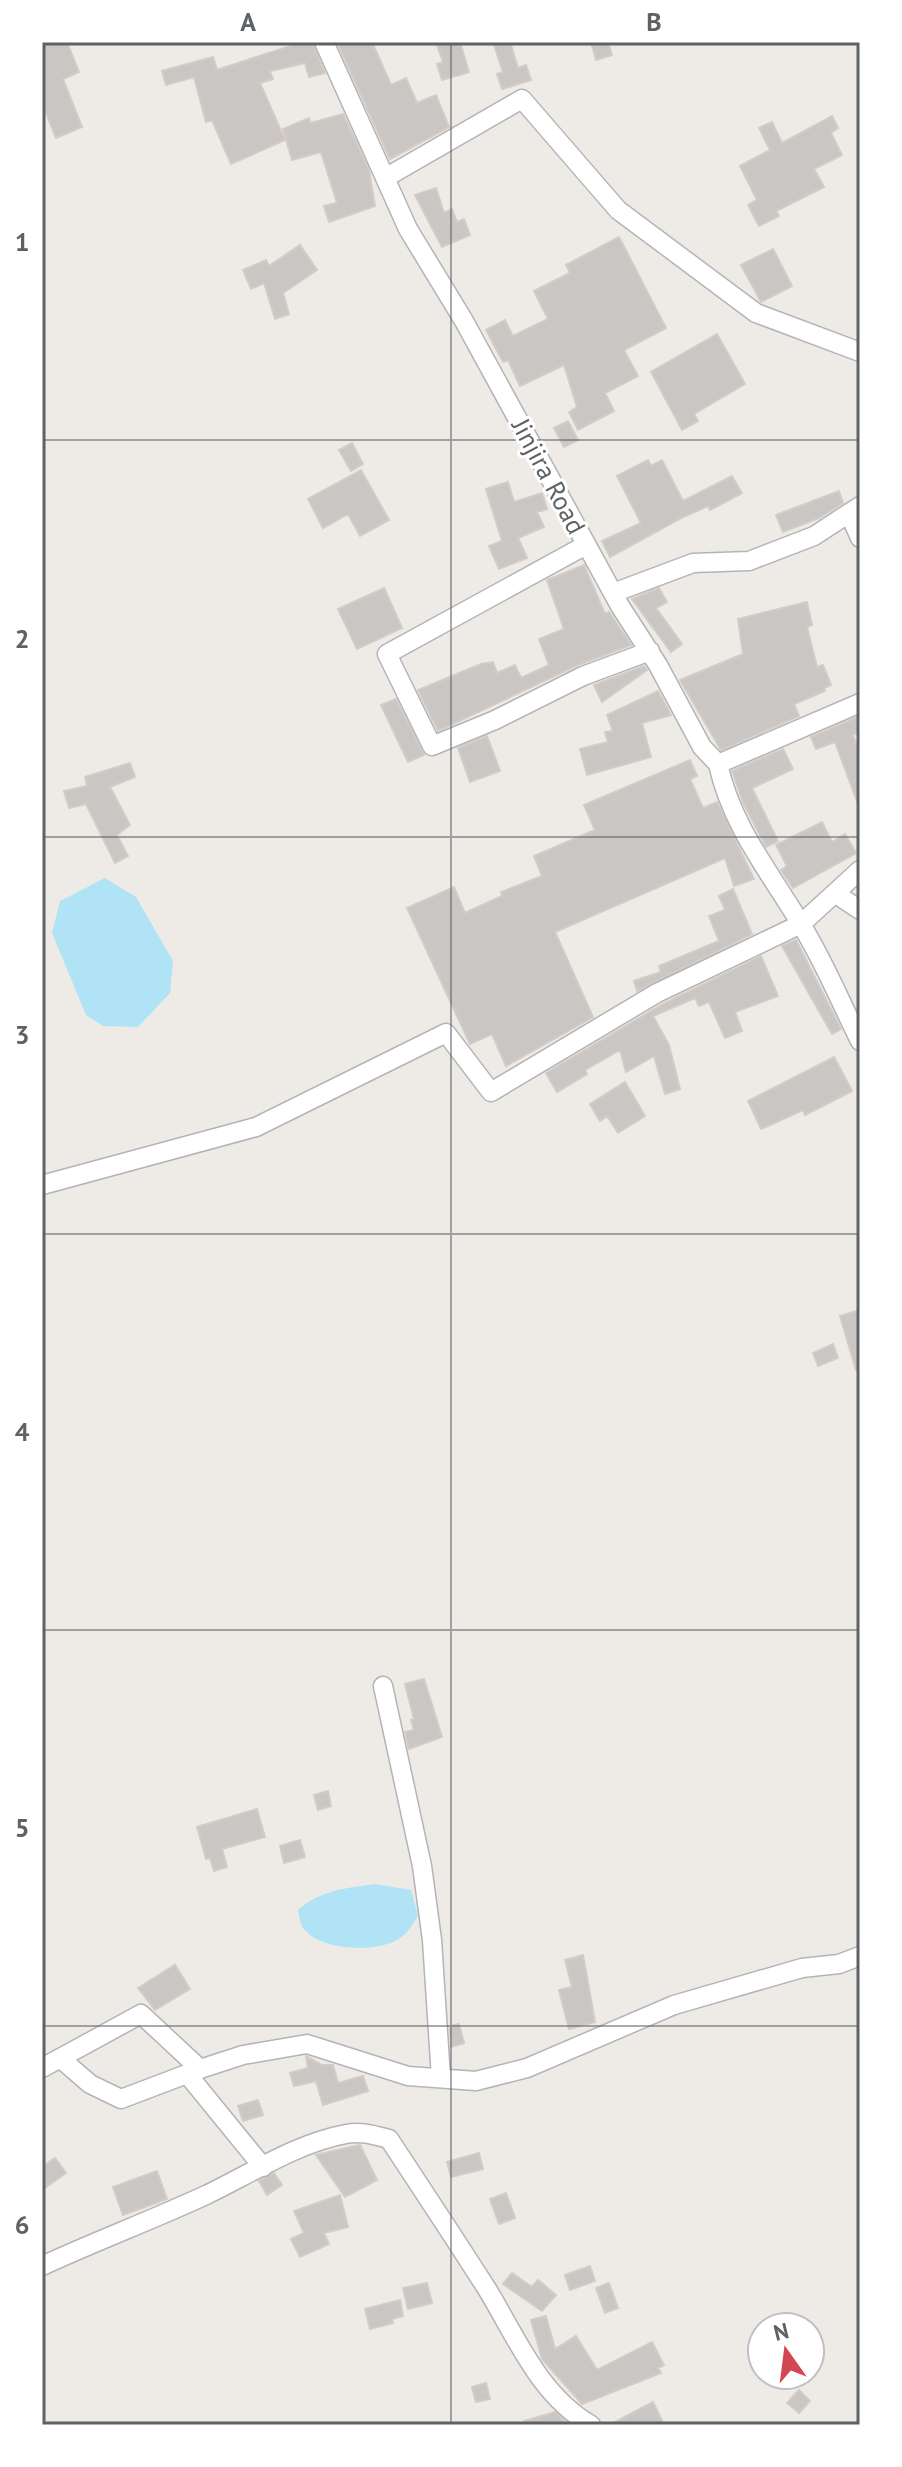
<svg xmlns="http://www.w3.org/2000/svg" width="902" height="2467" viewBox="0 0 902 2467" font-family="'PT Sans',sans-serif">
  <rect width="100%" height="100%" fill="#eeebe7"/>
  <path fill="#b0e3f5" d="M105,878L136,897L173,961L170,993L138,1027L103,1026L86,1015L52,933L60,901Z
    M375,1884L411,1890L418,1915C412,1927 405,1937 393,1942C369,1952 319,1950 303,1928C300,1923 299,1915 298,1910C320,1890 347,1888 375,1884Z"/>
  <path fill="#cac6c3" stroke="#d3ccc6" stroke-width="2" d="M42,42H67L79,72L63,79L82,127L56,138L42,103Z
    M302,42H312L325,73L309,77L305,63L270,71L273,79L260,83L285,140L231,164L212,120L206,122L194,77L166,85L162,71L213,57L217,70Z
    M337,42H372L391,85L406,78L417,103L436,95L449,127L390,159Z
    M436,42H460L469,72L442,80L437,64L443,62Z
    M493,42H510L518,68L526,65L531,80L502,89L497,74L503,72Z
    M591,42H608L612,55L596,60Z
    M343,114L369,170L375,206L329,222L324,206L337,203L321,152L292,160L283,129L309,118L311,123Z
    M832,116L838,128L831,133L842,155L814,169L824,187L776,211L779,216L759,226L748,205L757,200L740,166L770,150L759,128L772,122L782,143Z
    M436,188L444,213L452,209L457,222L464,219L470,235L442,247L415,195Z
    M619,237L666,328L624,350L638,376L605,393L614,411L578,430L569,412L577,407L564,365L520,386L508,360L503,362L486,330L505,320L513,336L548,319L534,291L570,273L566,265Z
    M300,245L317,270L283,293L289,314L275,319L264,283L251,289L243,270L266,260L269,266Z
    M773,249L792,286L761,302L741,265Z
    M717,334L745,384L694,414L698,421L682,430L651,372Z
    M568,421L578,440L564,447L554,428Z
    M352,443L363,464L351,471L339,450Z
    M648,460L651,466L662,460L683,501L732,476L742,493L710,510L708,506L681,518L610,557L602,541L641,523L617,476Z
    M361,470L389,520L360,536L348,514L323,528L308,499Z
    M508,482L514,502L542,493L547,509L537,512L544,527L518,538L527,558L499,569L489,546L502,541L486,489Z
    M839,491L843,503L819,518L783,532L776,515Z
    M584,565L605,614L609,612L631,645L578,665L438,731L418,690L481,664L493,662L497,673L515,665L521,678L549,665L539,639L564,629L547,580Z
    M384,588L402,628L357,649L338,609Z
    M659,588L667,602L656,608L682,644L671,652L632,599Z
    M807,602L812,625L807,627L817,667L823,665L831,685L824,688L825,691L794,704L799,716L721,750L680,680L743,654L738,619Z
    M644,666L647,670L602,702L594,685Z
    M658,691L671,715L642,723L651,757L587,775L580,749L608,742L605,732L613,731L607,715Z
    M396,699L424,755L408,762L381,705Z
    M860,716V732L853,735L860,754L858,804L835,742L816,749L811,737Z
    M487,736L500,771L470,782L458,748Z
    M783,749L793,769L752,788L778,841L766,847L743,802L732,771Z
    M690,760L697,776L690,779L703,808L717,802L754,879L734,886L725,858L555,932L593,1017L506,1066L492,1034L470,1044L407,908L454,887L465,913L502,896L501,892L542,876L534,856L595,830L584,805Z
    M130,763L135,777L110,787L130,825L117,835L128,856L115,863L86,804L69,808L64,791L87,786L85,777Z
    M822,822L832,842L845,834L856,853L793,888L781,870L787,866L776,845Z
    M733,889L752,934L637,991L634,981L661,972L659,966L719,941L709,916L725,910L719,896Z
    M796,940L841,1029L832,1034L782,946Z
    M761,956L778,996L735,1012L742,1031L725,1038L709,1002L699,1006L695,998L653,1016L669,1045L680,1089L665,1094L654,1056L626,1072L620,1050L585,1070L587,1074L557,1092L546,1073L663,1004Z
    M834,1057L852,1091L805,1115L803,1110L761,1129L748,1101Z
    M625,1082L645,1116L618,1133L607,1116L600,1121L590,1104Z
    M860,1310V1369L856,1370L840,1316Z
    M833,1344L838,1358L818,1366L813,1353Z
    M424,1679L442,1737L409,1749L405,1732L414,1730L411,1720L414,1719L405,1684Z
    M328,1791L331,1806L318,1810L314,1795Z
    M257,1809L265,1837L222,1849L227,1867L214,1871L210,1858L206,1859L197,1827Z
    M300,1840L305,1857L284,1863L280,1846Z
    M583,1955L595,2022L569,2029L559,1990L572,1987L565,1960Z
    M175,1965L190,1989L155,2010L138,1988Z
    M459,2024L464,2043L451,2047L450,2026Z
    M306,2056L322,2065H333L338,2083L363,2076L368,2091L323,2105L316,2081L294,2086L290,2073L308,2068Z
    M258,2100L263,2115L243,2121L238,2106Z
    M360,2145L377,2180L345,2197L316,2155Z
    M479,2153L483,2169L451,2177L447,2162Z
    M55,2158L66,2173L42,2190V2167Z
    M157,2171L167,2199L123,2215L113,2187Z
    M274,2173L282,2185L267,2195L259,2181Z
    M506,2193L515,2218L499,2224L490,2199Z
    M340,2195L348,2227L324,2233L329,2244L300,2257L291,2239L304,2233L294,2211Z
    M590,2266L595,2281L570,2290L565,2275Z
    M512,2273L532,2287L538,2280L556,2295L542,2311L503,2284Z
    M427,2283L432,2303L408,2309L403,2288Z
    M609,2283L618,2308L605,2313L596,2288Z
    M400,2300L403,2316L392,2319L393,2323L370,2329L365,2309Z
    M546,2316L555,2349L576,2336L597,2370L652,2342L664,2365L658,2368L661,2373L582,2404L542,2359L531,2320Z
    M486,2383L490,2399L476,2402L472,2387Z
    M799,2390L810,2401L799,2413L787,2403Z
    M653,2402L664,2425H610L634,2412Z
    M555,2412L569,2425H524V2421Z"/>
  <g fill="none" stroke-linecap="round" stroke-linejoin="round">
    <g stroke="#b2b4b7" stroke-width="21">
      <path id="minor" d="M324,42L408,229L464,321L620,606L658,665L702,747L718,764L860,703
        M385,178L522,99L618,210L756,313L860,352
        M849,513L860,538
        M586,545L387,654L432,746L495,720L583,676L650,651
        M613,593L693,563L749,561L814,536L860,506
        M718,764C731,824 768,870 799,921C823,959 840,1001 860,1041
        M836,894L860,910
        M42,1185L256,1127L446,1033L491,1092L657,993L801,924L860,870
        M383,1686L422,1866L432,1940L441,2078
        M60,2058L90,2084L121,2099L200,2069
        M42,2068L141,2014L200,2069L243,2055L307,2044L408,2076L476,2081L527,2068L674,2005L802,1968L839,1964L860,1956
        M188,2075L263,2167
        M42,2266C96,2241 152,2220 206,2195C250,2174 297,2143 346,2134C362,2131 374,2135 389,2139C422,2189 455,2239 487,2289C517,2338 539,2395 591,2425"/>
    </g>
    <use href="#minor" stroke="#fff" stroke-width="18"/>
  </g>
  <path fill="none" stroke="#5e6265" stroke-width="2" stroke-opacity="0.55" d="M451,42V2425M42,440H860M42,837H860M42,1234H860M42,1630H860M42,2026H860"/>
  <g text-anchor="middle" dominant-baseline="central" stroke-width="6" stroke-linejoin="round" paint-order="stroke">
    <g font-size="26" fill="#5e6265" stroke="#fff">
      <text transform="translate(549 476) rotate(62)">Jinjira Road</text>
    </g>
  </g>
  <rect width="902" height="2467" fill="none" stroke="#ffffff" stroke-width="88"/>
  <g transform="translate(786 2351) rotate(346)"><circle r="38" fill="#ffffff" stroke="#bfc0c1" stroke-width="2"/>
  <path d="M0-6L14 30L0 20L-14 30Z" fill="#d54653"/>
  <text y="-12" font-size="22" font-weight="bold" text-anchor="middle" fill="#5e6265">N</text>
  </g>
  <rect x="44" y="44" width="814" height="2379" fill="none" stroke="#5e6265" stroke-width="3"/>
  <g font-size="26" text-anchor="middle" font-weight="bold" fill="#5e6265">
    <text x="248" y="31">A</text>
    <text x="654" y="31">B</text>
    <text x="22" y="251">1</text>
    <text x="22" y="648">2</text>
    <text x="22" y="1044">3</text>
    <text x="22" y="1441">4</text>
    <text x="22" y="1837">5</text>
    <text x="22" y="2234">6</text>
  </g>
</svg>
